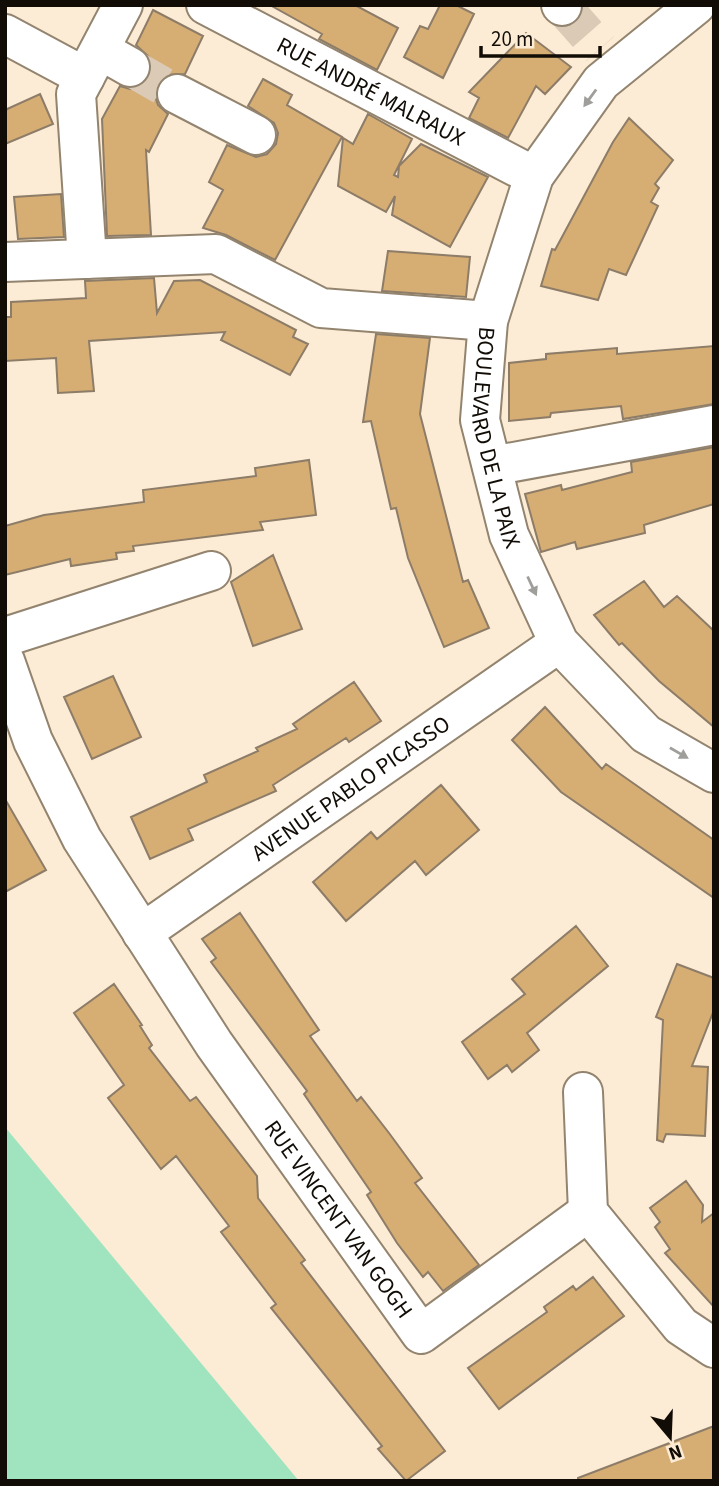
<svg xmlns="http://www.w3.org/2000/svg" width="719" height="1486" viewBox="0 0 719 1486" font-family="'Source Sans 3',sans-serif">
  <rect width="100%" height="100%" fill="#fdecd5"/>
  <path fill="#a0e4bf" d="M5,1127L299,1481H5Z"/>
  <path fill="#d6ad73" stroke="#8c7c68" stroke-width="2" d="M270,5H355L398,28L377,70L319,39L322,34Z
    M440,5H456L474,14L443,78L404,57L420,26L428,29Z
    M153,10L203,36L185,74L166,75L157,85L155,96L158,105L168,114L149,152L146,150L151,235L107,236L102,119L120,86L130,89L140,86L149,77L152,67L149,57L136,45Z
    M526,33L571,67L545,94L536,86L508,138L469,118L479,98L469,92Z
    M263,79L292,95L287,105L342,137L275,260L226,235L203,228L223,190L209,182L227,145L256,157L267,154L276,144L278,133L274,123L248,106Z
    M40,94L53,124L5,144V110Z
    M368,114L412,139L394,175L398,177L399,166L421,144L488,177L450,247L392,215L395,196L386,212L338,186L343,138L353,144Z
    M629,118L673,160L655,184L659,188L651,202L658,206L626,275L609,269L598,300L541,286L552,249L555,250L613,142Z
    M61,194L64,237L18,239L14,197Z
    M388,251L470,257L466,297L382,291Z
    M154,278L157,313L174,281L200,280L296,330L293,337L308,344L290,375L221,340L225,332L89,341L94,391L58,393L56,358L5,361V317H11V302L86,298L85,281Z
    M376,334L430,338L420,414L463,582L468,580L489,628L444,647L408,558L396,508L391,509L371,421L363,422Z
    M714,346V404L623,419L621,406L551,413L550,417L509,421V363L546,359V354L617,348V354Z
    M714,447V504L644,525L645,533L577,549L575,542L541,552L525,494L561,485L562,490L632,472L631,462Z
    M309,460L316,515L260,522L263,530L133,546L134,551L116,553L117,559L71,566L70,559L5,575V526L44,515L144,502L143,490L256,476L255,468Z
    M273,555L302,629L253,646L231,582Z
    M644,581L664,607L677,596L714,631V727L659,681L622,643L619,645L594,615Z
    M113,676L141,737L92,759L64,697Z
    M354,682L381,721L349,742L346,738L273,785L276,791L188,829L193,840L150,859L131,817L207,782L204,775L258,751L256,748L297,729L293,724Z
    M545,707L602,769L606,764L714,840V898L561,792L512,740Z
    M441,785L479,830L426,875L415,861L346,921L313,882L371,832L377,839Z
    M5,799L46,870L5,892Z
    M240,913L319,1030L310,1036L357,1101L361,1097L389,1133L422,1178L415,1183L479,1265L443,1291L428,1272L423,1277L397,1243L367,1195L371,1192L304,1094L307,1091L211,962L216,958L202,939Z
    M576,926L608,966L527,1033L539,1050L512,1072L507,1065L488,1079L462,1042L525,994L512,979Z
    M677,964L714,978V1010L692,1066L708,1067L705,1136L666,1134L663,1142L657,1140L663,1020L656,1017Z
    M114,984L142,1025L140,1026L152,1045L149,1048L190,1101L196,1097L257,1176L258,1198L305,1260L301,1263L445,1451L406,1481L378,1449L382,1446L271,1308L276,1304L221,1232L229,1226L176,1156L161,1169L108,1098L124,1085L74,1013Z
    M686,1181L703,1205L702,1222L714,1213V1307L665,1253L670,1249L655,1227L660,1222L650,1208Z
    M593,1277L624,1316L499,1409L468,1368L547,1312L544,1307L573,1286L576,1290Z
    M714,1426V1481H578V1478Z"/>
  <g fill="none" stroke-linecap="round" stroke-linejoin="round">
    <path stroke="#dacab6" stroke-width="38" stroke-dasharray="38 19" stroke-linecap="butt" d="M562,6L600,49
      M130,67L177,94"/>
    <g stroke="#93846f" stroke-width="42">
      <g id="minor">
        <path id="s1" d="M206,5L534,176"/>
        <path d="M561,5L562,6"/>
        <path id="s2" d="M696,5L601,82L534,176L488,321L480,420L509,535L559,643L646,734L714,773"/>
        <path d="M5,34L85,77"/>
        <path d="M100,50L130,67"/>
        <path d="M177,94L256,135"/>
        <path d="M87,259L76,94L123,5"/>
        <path d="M5,262L216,254L321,308L488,321"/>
        <path d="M492,466L714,425"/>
        <path d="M5,637L211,571"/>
        <path id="s3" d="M5,661L33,741L82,839L214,1044L421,1334L588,1212"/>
        <path id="s4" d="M142,933L559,643"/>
        <path d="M583,1092L588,1212L681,1326L714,1348"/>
      </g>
    </g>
    <use href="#minor" stroke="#fff" stroke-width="38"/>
  </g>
  <defs><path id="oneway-solid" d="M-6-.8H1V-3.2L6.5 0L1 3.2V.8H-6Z" transform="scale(1.75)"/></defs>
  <g fill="#a09e9b">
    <use href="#oneway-solid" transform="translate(590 98) rotate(126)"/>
    <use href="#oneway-solid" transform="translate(532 586) rotate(65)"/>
    <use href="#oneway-solid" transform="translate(679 753) rotate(30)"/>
  </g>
  <g text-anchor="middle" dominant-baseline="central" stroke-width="5" stroke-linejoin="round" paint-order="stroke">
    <g font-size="23" fill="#110c05" stroke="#fdecd5">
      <text stroke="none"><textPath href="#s1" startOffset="186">RUE ANDRÉ MALRAUX</textPath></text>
      <text stroke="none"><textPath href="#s2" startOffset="508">BOULEVARD DE LA PAIX</textPath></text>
      <text stroke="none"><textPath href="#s4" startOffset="254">AVENUE PABLO PICASSO</textPath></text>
      <text stroke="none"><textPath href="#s3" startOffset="653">RUE VINCENT VAN GOGH</textPath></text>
    </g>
  </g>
  <rect width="719" height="1486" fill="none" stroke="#110c05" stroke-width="14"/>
  <g transform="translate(670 1437) rotate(161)" stroke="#fdecd5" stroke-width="5" paint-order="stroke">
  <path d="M0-5L12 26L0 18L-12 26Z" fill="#110c05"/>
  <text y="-10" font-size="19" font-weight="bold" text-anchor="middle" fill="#110c05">N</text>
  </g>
  <path d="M481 46v10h119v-10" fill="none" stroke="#110c05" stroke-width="3.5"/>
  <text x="491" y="46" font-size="21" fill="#110c05" stroke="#fdecd5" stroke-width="5" paint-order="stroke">20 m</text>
</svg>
